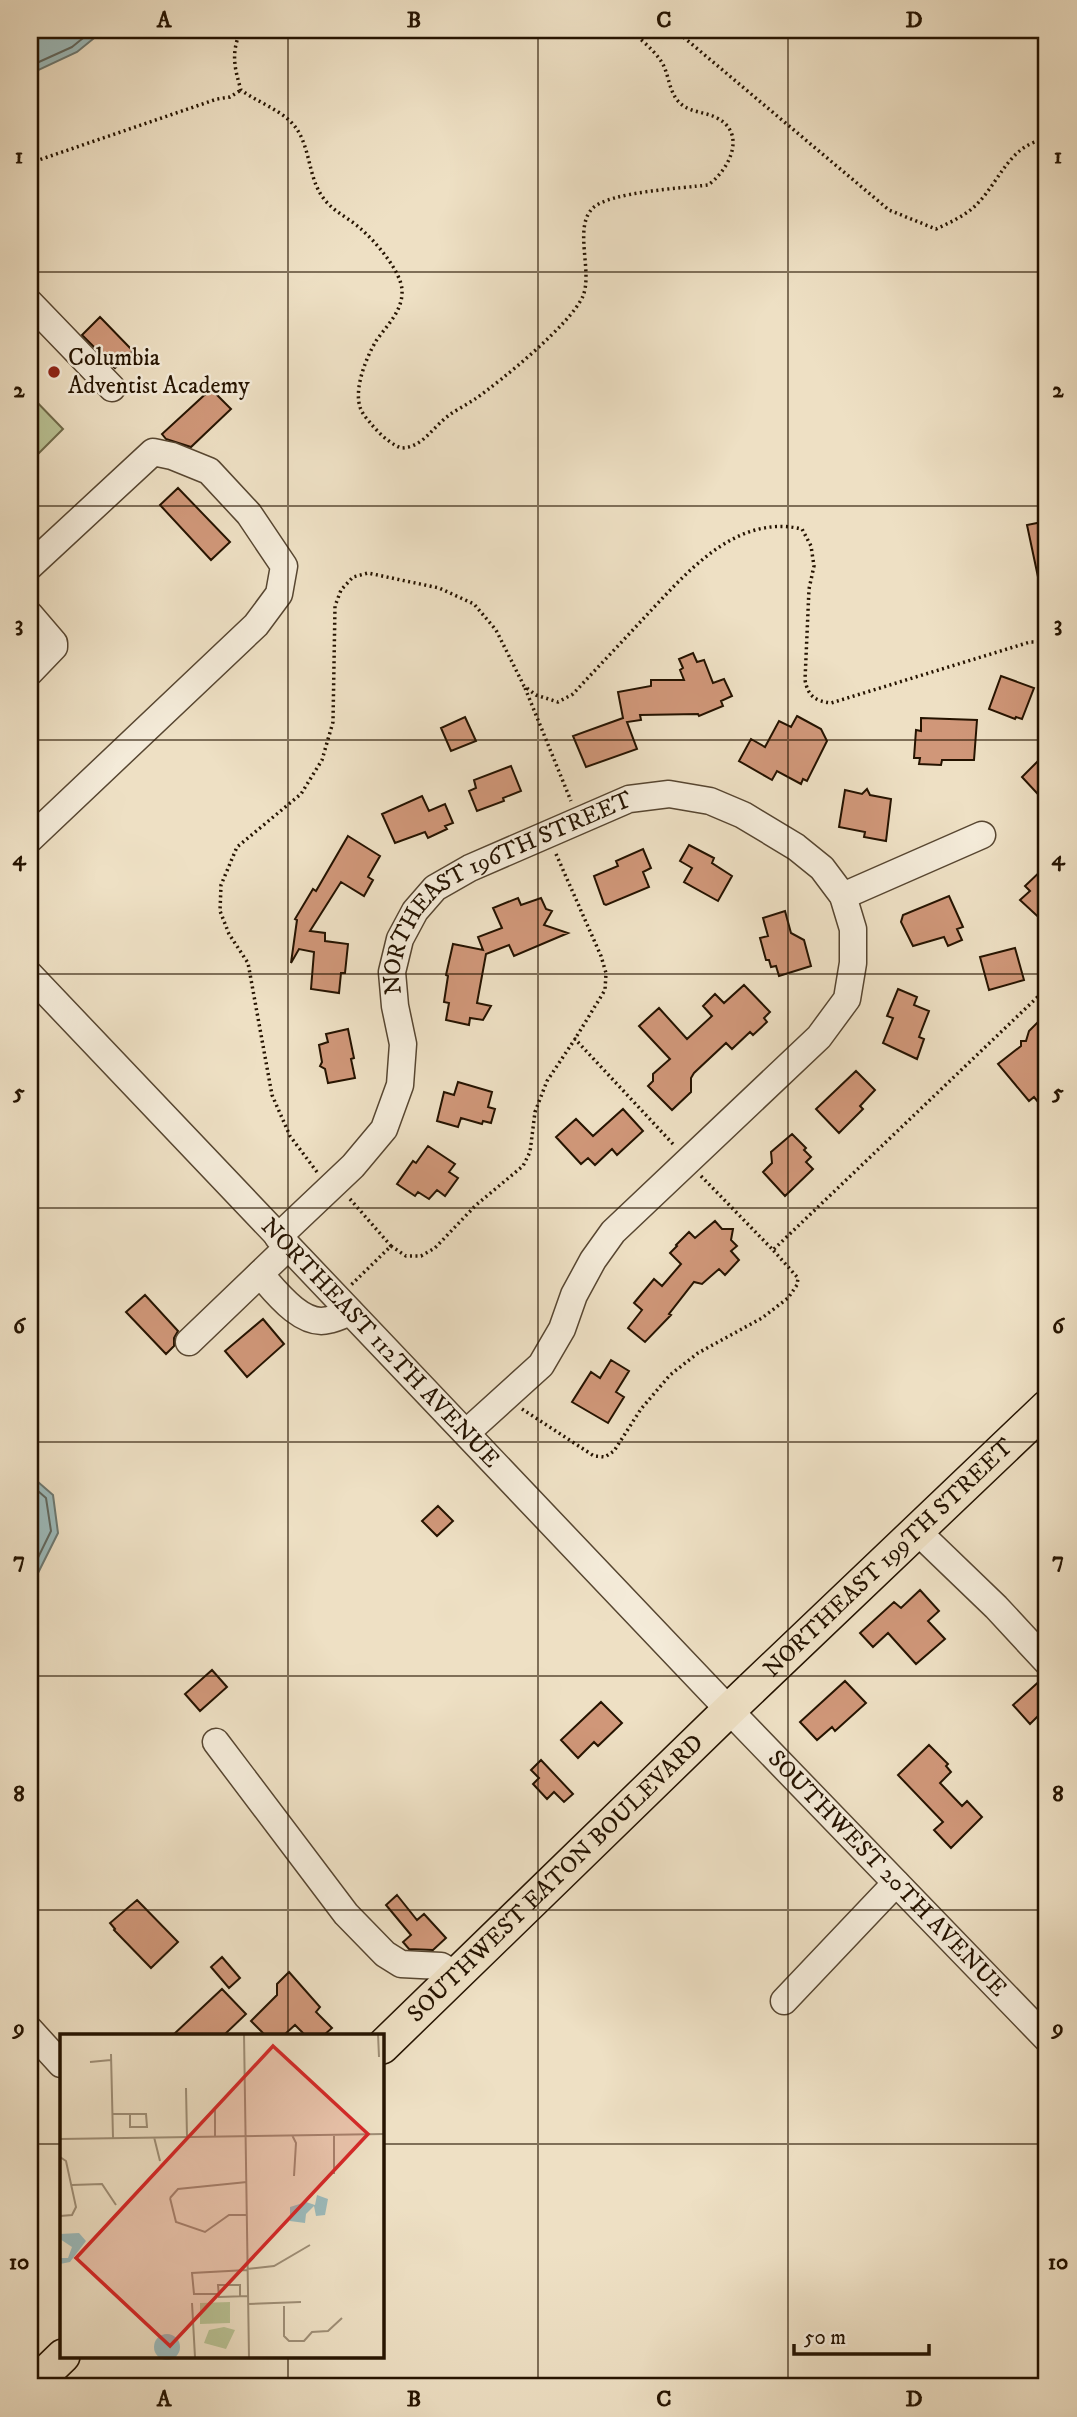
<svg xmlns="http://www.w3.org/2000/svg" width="1077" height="2417" viewBox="0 0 1077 2417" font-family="'IM FELL DW Pica',serif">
  <rect width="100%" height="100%" fill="#eee0c4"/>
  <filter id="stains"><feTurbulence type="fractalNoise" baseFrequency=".00286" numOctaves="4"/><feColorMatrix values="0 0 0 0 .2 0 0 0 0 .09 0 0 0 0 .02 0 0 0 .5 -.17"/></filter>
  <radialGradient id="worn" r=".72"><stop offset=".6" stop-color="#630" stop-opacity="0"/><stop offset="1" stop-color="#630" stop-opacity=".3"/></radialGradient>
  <path fill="#b9c294" stroke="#6f6a4a" stroke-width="2" d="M30,395L63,429L30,462Z"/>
  <path fill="#9cbbbc" stroke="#6c7871" stroke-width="2" d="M30,30H104L77,52L30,74Z
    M30,1475L53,1495L58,1533L30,1589Z"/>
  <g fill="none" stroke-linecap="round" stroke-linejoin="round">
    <path stroke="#60675e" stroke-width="2" d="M30,66L72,47L93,30
      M30,1484L46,1498L51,1531L30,1574"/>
  </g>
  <path fill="#d09779" stroke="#251300" stroke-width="2" d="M100,317L133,351L115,368L82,335Z
    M211,389L231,409L191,447L166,439L162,434Z
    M178,488L230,542L211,560L160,505Z
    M1047,521V590L1041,591L1027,525Z
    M693,653L697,662L704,660L713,683L724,679L732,696L721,701L723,706L699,716L698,714L640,715L641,720L627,722L637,749L586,767L573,736L623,718L618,692L651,686V680H684L680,670L683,668L679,659Z
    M1001,676L1034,688L1022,719L1016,717L1015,719L989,709Z
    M797,716L821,729L827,741L807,781L803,779L801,784L777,771L772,780L739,761L751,739L765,747L779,721L791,727Z
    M465,717L476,741L451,751L441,728Z
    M921,718L977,720L974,760H942L941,765L919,764L920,758H914L916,730L921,731Z
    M1047,752V804L1022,777Z
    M511,766L521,791L503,798L504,801L477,811L469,791L476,788L474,780Z
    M867,789L870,795L891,799L886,841L864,837L865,832L839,827L845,790L862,794Z
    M422,796L429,811L445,804L453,823L445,826L447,829L428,838L425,832L395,843L382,814Z
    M348,836L380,856L368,877L373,880L364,896L341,882L310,931L325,933V941L348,944L345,973H341L339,993L311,989L314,952L299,949L291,963L297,920L295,919L313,889L316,891Z
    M689,845L714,858L712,863L732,876L718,901L684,882L692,868L680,861Z
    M643,849L651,868L643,872L649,887L606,905L604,904L594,876L618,866L616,861Z
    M1047,865V925L1020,900L1030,891L1025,886Z
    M949,896L963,927L957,929L962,940L948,946L944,937L913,946L901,922L903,915Z
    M518,898L521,905L541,898L546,909L552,911L544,925L568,933L514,956L509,945L486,954L477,1003L491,1006L483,1020L470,1018L469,1025L446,1020L449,1003L444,1002L448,976L446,975L453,944L483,950L478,937L502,928L493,908Z
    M785,911L791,933L804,940L811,966L779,976L776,966L771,967L769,960H766L760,938L768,936L763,918Z
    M1015,948L1024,980L989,990L980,957Z
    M744,985L770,1012L764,1018L767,1022L753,1035L750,1032L732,1049L726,1043L694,1073L691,1078V1092L672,1110L648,1086L653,1081V1074L670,1059L639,1026L659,1008L687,1039L712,1016L703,1006L715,994L724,1003Z
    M898,989L917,997L914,1005L929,1011L919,1037L924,1039L917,1059L883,1043L893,1018L887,1016Z
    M1047,1013V1113L1034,1097L1029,1101L998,1064L1021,1046V1041H1026L1029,1031Z
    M348,1029L354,1058L351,1059L355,1078L328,1083L325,1069L320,1066L322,1062L319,1045L328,1042L326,1034Z
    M856,1071L875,1090L860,1106L863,1109L839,1133L816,1109Z
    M458,1082L492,1092L488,1107L495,1109L491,1123L483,1121L482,1124L461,1118L458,1127L437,1121L444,1092L454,1095Z
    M623,1109L643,1131L617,1155L612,1149L595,1165L588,1158L581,1164L556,1137L576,1119L593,1136Z
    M792,1134L806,1148L804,1150L811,1157L806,1162L813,1169L785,1196L763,1172L772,1163L771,1152Z
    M428,1146L455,1164L449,1172L458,1178L445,1196L437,1190L429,1199L418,1192L415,1196L397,1184L413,1161L416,1163Z
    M715,1221L722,1229H733L731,1240L737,1246L731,1251L739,1260L725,1275L719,1269L702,1284L694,1282L669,1314L671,1315L645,1342L628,1328L642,1310L634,1303L654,1279L662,1286L681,1264L670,1253L677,1246L676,1245L689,1232L695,1238Z
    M145,1295L178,1331L174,1338V1346L166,1354L126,1312Z
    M263,1319L284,1344L247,1377L225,1351Z
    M611,1360L629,1371L616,1392L624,1397L608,1423L572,1402L591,1372L600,1378Z
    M438,1506L453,1521L437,1536L422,1521Z
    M920,1590L939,1611L928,1621L945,1639L916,1664L888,1633L873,1647L860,1633L894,1602L901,1608Z
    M212,1670L227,1687L200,1711L185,1694Z
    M1044,1677H1047V1726L1038,1716L1030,1724L1013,1705Z
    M845,1681L866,1703L835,1731L832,1727L817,1740L800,1722Z
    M601,1702L622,1723L598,1746L594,1742L578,1758L561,1740Z
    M929,1745L948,1764L946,1766L951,1772L940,1783L962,1806L967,1801L982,1817L951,1848L934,1830L943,1822L898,1775Z
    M541,1760L573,1794L564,1802L554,1792L547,1799L533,1784L539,1778L531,1770Z
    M397,1895L417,1920L424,1914L446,1938L433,1950L409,1949L403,1942L411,1935L386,1905Z
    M137,1900L178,1942L151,1968L114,1930L115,1929L110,1923Z
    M222,1957L240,1978L229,1988L211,1967Z
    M289,1972L320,2007L316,2012L332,2028L324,2035H305L295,2025L284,2035H265L251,2021L277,1995V1984Z
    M222,1989L246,2014L224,2035H173Z"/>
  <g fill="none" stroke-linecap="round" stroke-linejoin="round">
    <g stroke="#574631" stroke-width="29">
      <g id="minor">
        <path d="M30,303L112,388"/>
        <path d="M30,566L153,452L172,456L209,471L249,514L284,566L279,594L256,625L30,839"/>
        <path d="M30,615L54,643V647L30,672"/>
        <path d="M843,896L982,835"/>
        <path id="s1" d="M30,975L729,1710L1047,2039"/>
        <path id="s2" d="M278,1237L353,1166L384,1129L400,1085L403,1044L395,1006L392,972L400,939L415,911L435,888L470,868L629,799L669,794L710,801L743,815L796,847L822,868L843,896L853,929V963L847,999L819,1037L613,1232L593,1260L574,1295L562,1329L541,1365L466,1433"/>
        <path d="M260,1274C275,1291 302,1327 328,1320C335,1319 343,1315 350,1312"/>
        <path d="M189,1342L288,1247"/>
        <path d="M917,1531L996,1607L1047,1662"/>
        <path d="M216,1742L346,1914L385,1954L401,1964L441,1966L456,1975"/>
        <path d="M784,2001L896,1883"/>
        <path d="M30,2030L61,2064"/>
      </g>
    </g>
    <g stroke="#251300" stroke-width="36">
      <g id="major">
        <path id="s3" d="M382,2047L729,1710L1047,1407"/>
        <path d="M31,2387L63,2356"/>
      </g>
    </g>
    <path stroke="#251300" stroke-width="3.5" stroke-dasharray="2 3.5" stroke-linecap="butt" d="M241,30C231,52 234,67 241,90C256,101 276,108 290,121C312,142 306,176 324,199C334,212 349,218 361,229C375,241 401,271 402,290C403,311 387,325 376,341C366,358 354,388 360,407C362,414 368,420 372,425C380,434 389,443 401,448C422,448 432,428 448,416C456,410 466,405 475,399C501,381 571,324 583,296C593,271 573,227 593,208C609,192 683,188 708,185C728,171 748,134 717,118C704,111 688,113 678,101C668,89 669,73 661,61C653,49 640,39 630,30
      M675,30L889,210L936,229C951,222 967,215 978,203C1001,179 1010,144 1047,139
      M30,163L217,99L230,97L241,90
      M525,688L571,801
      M556,854L601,956L606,973L605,990L575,1039
      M317,1172L290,1136L272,1095L248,963L229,934L220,911L221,885L237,847L301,794L322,760L333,722L335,606L341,590L353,577L368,573L439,588L474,604L496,630L524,686L536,695L558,702L573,694C596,669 620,644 643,619C684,576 734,513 802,529L811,546L814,566L809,589L805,680C808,696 815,701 831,703L1030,642H1041L1047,645
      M701,1176L773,1250L1047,988
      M350,1199L391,1246L351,1285
      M391,1246L406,1256H421L435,1248L476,1205L523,1166L530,1152L535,1112L547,1081L575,1039L673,1144
      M522,1409L594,1456L605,1457L614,1451L641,1409L670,1375L698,1353L762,1318L788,1298L797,1285L798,1278L773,1250"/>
    <use href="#minor" stroke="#f4ebd9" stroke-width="26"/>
    <use href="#major" stroke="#eee0c4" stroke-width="33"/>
  </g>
  <path fill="none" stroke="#251300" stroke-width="2" stroke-opacity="0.55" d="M288,30V2036M538,30V2387M788,30V2387M30,272H1047M30,506H1047M30,740H1047M30,974H1047M30,1208H1047M30,1442H1047M30,1676H1047M30,1910H1047M30,2144H61M382,2144H1047M288,2356V2387"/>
  <circle fill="#8f2418" stroke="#f4ebd9" stroke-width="2.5" cx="54" cy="372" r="7"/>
  <g text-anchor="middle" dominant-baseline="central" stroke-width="5" stroke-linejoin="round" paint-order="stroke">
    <g font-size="24" fill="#251300" stroke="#f4ebd9" text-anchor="start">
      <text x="68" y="358">Columbia<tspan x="68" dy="28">Adventist Academy</tspan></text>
    </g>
    <g font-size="24" fill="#251300" stroke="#f4ebd9">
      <text stroke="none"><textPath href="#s2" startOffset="457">NORTHEAST 196TH STREET</textPath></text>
      <text stroke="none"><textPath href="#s1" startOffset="508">NORTHEAST 112TH AVENUE</textPath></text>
      <text stroke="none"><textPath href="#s3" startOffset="704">NORTHEAST 199TH STREET</textPath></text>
      <text stroke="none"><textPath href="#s1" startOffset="1242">SOUTHWEST 20TH AVENUE</textPath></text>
      <text stroke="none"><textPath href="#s3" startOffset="242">SOUTHWEST EATON BOULEVARD</textPath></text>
    </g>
  </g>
  <g transform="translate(60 2034)">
    <rect width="324" height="324" fill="#eee0c4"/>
    <path d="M170,268V289L140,290V269ZM164,293L175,296L166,315L144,309L149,296Z" fill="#b9c294"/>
    <path d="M257,161L268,165L265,181L256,182L254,172L246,180L245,189L230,187V173L246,168L255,171ZM19,199L26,207L10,228L0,230V224H8L12,213L0,205V200ZM94 313a13 13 0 1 1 26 0a13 13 0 1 1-26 0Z" fill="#9cbbbc"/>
    <path fill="none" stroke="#9e8e76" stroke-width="2" d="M184,0L189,323M318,0L319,23M51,20L53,104M30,28L51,26M126,54L127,103M155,75V103M53,80H86L87,93H70V81M232,101L236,109L234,142M94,103L100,127M0,105L324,100M0,123L6,127L16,173L12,181L0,182M274,140V101M12,151L42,150L56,171M110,164L116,188L145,198L169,181H187M110,164L118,155L187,148M187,235L214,232L250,211M158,260H134L132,239L187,236M180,262V251H158L159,263L188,262M132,269L135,323M188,270L241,268M224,272V302L229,307H244L252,298L268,297L282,284"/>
    <path fill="#d62828" fill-opacity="0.15" stroke="#d62828" stroke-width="3.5" d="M213,12L308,100L110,312L16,224Z"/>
    <rect width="324" height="324" fill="none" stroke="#251300" stroke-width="3.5"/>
  </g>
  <rect width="1077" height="2417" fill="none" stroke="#eee0c4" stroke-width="77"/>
  <path d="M794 2344v10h135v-10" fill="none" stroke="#251300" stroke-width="3.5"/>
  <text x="804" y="2344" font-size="21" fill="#251300" stroke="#f4ebd9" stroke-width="5" paint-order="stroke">50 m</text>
  <rect x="38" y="38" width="1000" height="2340" fill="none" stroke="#251300" stroke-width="2.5"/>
  <g font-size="23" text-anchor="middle" font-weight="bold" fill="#251300">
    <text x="164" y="27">A</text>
    <text x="414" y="27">B</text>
    <text x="664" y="27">C</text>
    <text x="914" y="27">D</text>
    <text x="19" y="163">1</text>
    <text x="1058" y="163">1</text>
    <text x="19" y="397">2</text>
    <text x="1058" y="397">2</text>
    <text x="19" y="631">3</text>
    <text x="1058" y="631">3</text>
    <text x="19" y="865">4</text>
    <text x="1058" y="865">4</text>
    <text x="19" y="1099">5</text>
    <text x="1058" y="1099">5</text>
    <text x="19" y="1333">6</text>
    <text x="1058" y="1333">6</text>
    <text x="19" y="1567">7</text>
    <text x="1058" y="1567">7</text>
    <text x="19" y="1801">8</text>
    <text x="1058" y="1801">8</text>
    <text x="19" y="2035">9</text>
    <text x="1058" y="2035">9</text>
    <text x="19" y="2269">10</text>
    <text x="1058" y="2269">10</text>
    <text x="164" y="2406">A</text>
    <text x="414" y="2406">B</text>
    <text x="664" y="2406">C</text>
    <text x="914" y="2406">D</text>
  </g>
  <rect width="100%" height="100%" filter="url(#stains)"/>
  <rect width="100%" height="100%" fill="url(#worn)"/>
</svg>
